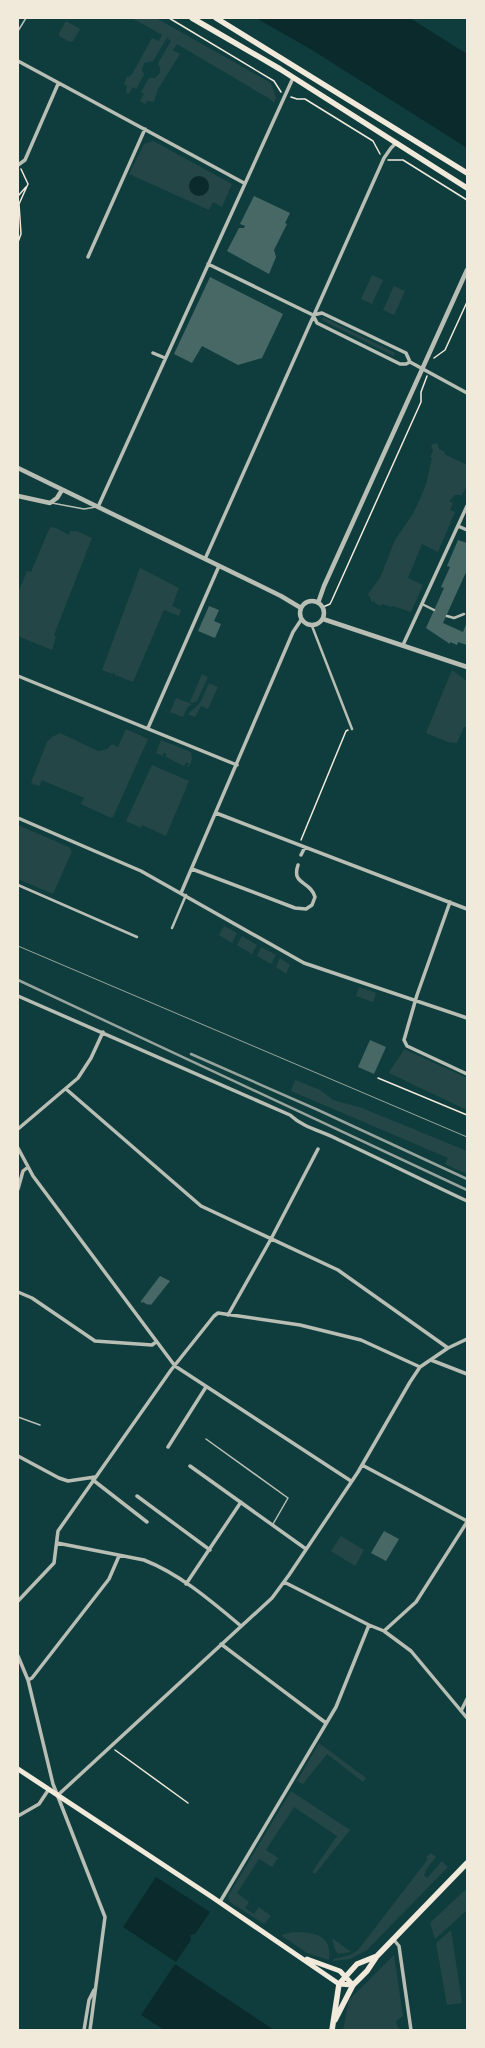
<svg xmlns="http://www.w3.org/2000/svg" width="485" height="2048" viewBox="0 0 485 2048" font-family="'Open Sans',sans-serif">
  <rect width="100%" height="100%" fill="#0f3d3e"/>
  <path fill="#244646" d="M132,18H156L271,83L276,98L274,103L270,99L177,44L173,50L180,54L158,89L154,102L147,101L145,104L140,101L144,94L141,92L149,78H155L160,73V68L158,63L171,41L167,38L153,61L144,63L142,70L144,75L136,89L133,87L129,94L126,93L127,86L124,84L127,76L129,77L132,74L152,38L159,41L162,35Z
    M66,21L80,29L73,41L70,42L59,36V33Z
    M153,141L232,184L222,207L213,202L209,210L129,174L144,144Z
    M372,275L383,280L372,304L361,299Z
    M394,286L405,291L394,315L383,310Z
    M323,317L395,353L394,356L322,320Z
    M437,443L439,449L445,452L444,454L467,465V485L462,495H455L449,501L453,503L450,510L455,512L438,552L422,544L408,578L423,585L411,612L393,606L392,607L382,604L381,606L375,603V601L372,602L368,594L380,578L395,540L414,512L426,485L432,458L430,457L433,451L431,445Z
    M50,527L56,528L69,535L70,531H77L92,538L54,635L56,637L52,650L18,636V593L27,571L31,572Z
    M140,568L179,588L172,606L181,610L179,616L164,610L133,682L115,675L114,672L113,674L102,670Z
    M452,670L467,681V725L466,727H464L457,743L448,742L426,733Z
    M202,674L208,677L197,701L192,703L190,702Z
    M209,683L218,687L208,709L201,706L195,717L188,714L200,703Z
    M176,698L192,704L187,708L183,717L170,712Z
    M126,729L148,739L113,817L111,818L81,804L84,798L42,780L39,786L31,783L47,742L52,737L60,733L98,751L107,749L112,744L118,747Z
    M161,740L191,752L192,759L189,767L187,766L189,764L187,762L184,766L166,757V753H163V756L156,753Z
    M152,765L189,781L166,836L142,825L141,828L126,821Z
    M18,825L71,848L70,850L72,851L53,894L18,879Z
    M224,926L237,933L232,943L219,935Z
    M242,936L257,945L252,954L237,945Z
    M261,947L276,955L271,964L257,956Z
    M280,958L290,965L286,974L276,967Z
    M359,987L376,993L373,1002L356,996Z
    M404,1049L467,1078V1110L389,1073C393,1064 400,1058 404,1049Z
    M295,1080L320,1090L333,1100L362,1108L467,1151V1174L445,1164L448,1158L291,1091Z
    M341,1536L364,1550L355,1566L331,1551Z
    M319,1743L366,1778L363,1782L327,1754L303,1784L297,1781Z
    M291,1791L350,1830L315,1874L312,1872L337,1836L294,1807L266,1850L278,1858L272,1867L259,1859L237,1893L249,1902L245,1908L254,1914L259,1907L271,1916L264,1924L230,1902L228,1896Z
    M431,1853L436,1857L425,1871L426,1872L424,1875L427,1878L442,1861L448,1867L367,1950L350,1959L333,1961L334,1959L350,1955L358,1950L428,1859L426,1857Z
    M467,1888V1910L435,1939L430,1923Z
    M451,1930L462,2003L447,2005L436,1943Z
    M293,1932C314,1933 332,1933 329,1960L307,1953L281,1935Z
    M332,1938L351,1952L338,1954L335,1950Z
    M394,1955L403,2016L396,2021L398,2028L403,2030H343L349,2000Z"/>
  <path fill="#0a2a2b" d="M256,18H410L467,54V148L312,50Z
    M189 186a10 10 0 1 1 20 0a10 10 0 1 1-20 0Z
    M156,1877L210,1912L195,1934L190,1935L191,1940L176,1962L123,1927Z
    M175,1964L274,2030H164L141,2015Z"/>
  <path fill="#486865" d="M254,196L290,213L285,223L287,224L274,250L276,257L269,274L227,251L239,228H244L245,226L240,224Z
    M210,277L283,314L262,358L238,365L202,346L192,363L174,354Z
    M458,540L467,543V570L443,623L463,632L467,622V645L458,642L457,645L450,642V644L426,628L444,588L441,587L450,567L447,566Z
    M209,606L219,610L214,621L221,624L215,638L198,631Z
    M370,1040L386,1047L374,1074L358,1067Z
    M160,1276L170,1281L151,1305L149,1304L148,1305L143,1302L141,1303V1301Z
    M384,1531L399,1539L386,1561L371,1553Z"/>
  <g fill="none" stroke-linecap="round" stroke-linejoin="round">
    <path stroke="#f1e9da" stroke-width="1.5" d="M169,18L274,81L281,92
      M291,97L297,99H305L373,141L380,154
      M388,160H403L467,200
      M21,169L28,184
      M18,196L26,187
      M18,242L21,234L19,204L28,184
      M434,358L445,350L467,302
      M323,607L330,604L332,600L421,402V392L427,376
      M301,840L346,731L348,730
      M378,1078L467,1115
      M115,1750L188,1803"/>
    <path stroke="#b8beb3" stroke-width="1.5" d="M18,31L26,18
      M52,503L84,509L96,507
      M18,1417L40,1425
      M206,1439L288,1498L273,1524"/>
    <path stroke="#b8beb3" stroke-width="2.5" d="M422,604L434,610
      M447,616L454,618L464,614
      M312,626L352,729
      M18,885L137,937
      M172,928L186,895"/>
    <path stroke="#b8beb3" stroke-width="3.5" d="M18,61L244,183
      M18,165L25,160L58,84
      M88,257L145,129
      M208,264L313,315L317,323L400,364H406L410,362L467,393
      M313,315L322,313L406,353L410,362
      M153,353L165,358
      M98,507L293,78
      M458,526L467,530
      M205,559L384,158L391,148L396,143
      M403,645L467,506
      M18,676L237,765
      M148,728L219,566
      M216,813L467,909
      M18,818L141,871L304,963L467,1018
      M301,855L305,847
      M192,869L295,908L306,909L312,905L315,897C311,881 291,885 298,865
      M181,893L293,632L301,620
      M450,902L417,995L404,1040L407,1046L467,1074
      M18,996L290,1115C304,1128 322,1131 339,1140C382,1160 424,1181 467,1201
      M66,1089L201,1206L338,1270L448,1348
      M18,1129L78,1078L91,1058L103,1032
      M18,1148L33,1176L175,1366L351,1481
      M18,1189L23,1171L28,1167
      M18,1292L32,1298L95,1341L152,1345L156,1342
      M228,1315L271,1239L318,1149
      M431,1360L467,1374
      M168,1447L206,1387
      M18,1456L59,1478L68,1481L95,1477
      M362,1465L467,1521
      M190,1466L306,1549
      M93,1480L147,1522
      M137,1496L210,1550
      M57,1543L144,1560C180,1574 211,1601 241,1626
      M284,1582L369,1625L384,1631L411,1651L467,1718
      M186,1584L241,1502
      M18,1601L54,1563L58,1531L171,1370L214,1316L218,1313L300,1325L361,1340L420,1367
      M384,1631L416,1602L467,1522
      M221,1644L326,1723
      M18,1656L28,1680L53,1784L105,1917L90,2030
      M28,1680L32,1678L109,1579L119,1556
      M461,1711L467,1699
      M58,1795L272,1598L289,1575L358,1472L410,1382L420,1367L448,1348L467,1339
      M18,1816L39,1804L49,1789
      M220,1902L336,1707L369,1625
      M394,1940L399,1946L411,2030
      M84,2030L89,2000L94,1990"/>
    <path stroke="#b8beb3" stroke-width="4.5" d="M18,468L281,596L301,608
      M18,496L50,503L57,498L62,490
      M300 613a12 12 0 1 1 24 0a12 12 0 1 1-24 0Z
      M318,603L324,586L467,270
      M323,619L467,667"/>
    <path stroke="#f1e9da" stroke-width="5" d="M18,1769L212,1897L339,1984L353,1985
      M307,1959L340,1971L353,1985"/>
    <path stroke="#f1e9da" stroke-width="5.5" d="M192,18L280,69L467,188
      M216,18L467,173
      M335,2020L353,1985L367,1971L377,1956
      M332,2030L339,1984L357,1964L377,1956L467,1863"/>
    <path stroke="#97a49c" stroke-width="1" d="M18,946L467,1137"/>
    <path stroke="#97a49c" stroke-width="2.5" d="M18,980L467,1190
      M191,1054L318,1110L467,1179"/>
  </g>
  <rect width="485" height="2048" fill="none" stroke="#f1e9da" stroke-width="38"/>
</svg>
